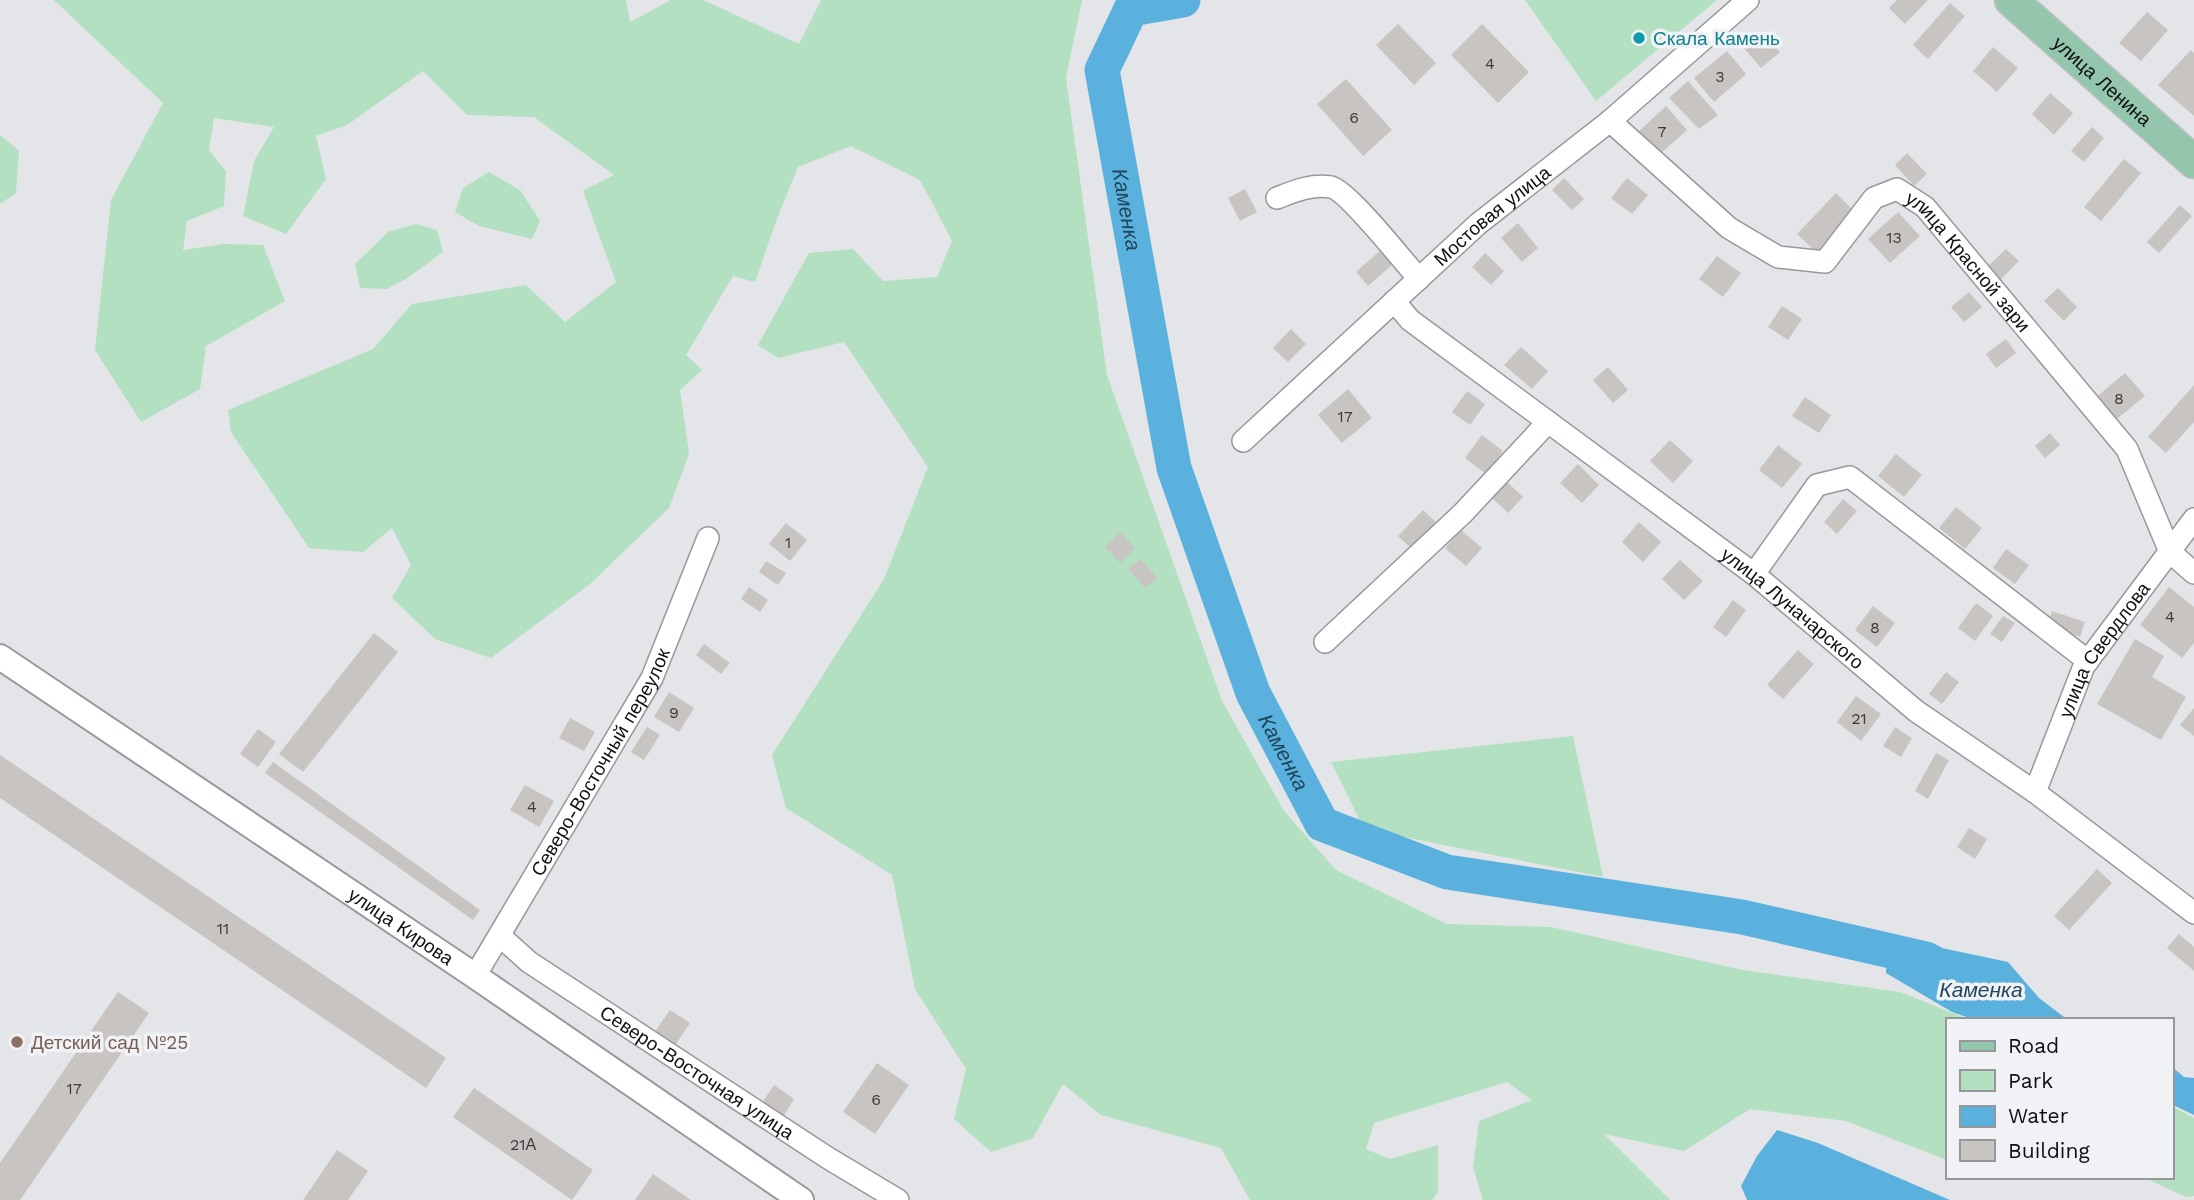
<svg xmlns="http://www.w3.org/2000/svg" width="2194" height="1200" viewBox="0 0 2194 1200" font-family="'Work Sans',sans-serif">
  <rect width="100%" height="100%" fill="#e4e5e8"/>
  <path fill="#b2e0c0" d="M54,0H626L630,22L671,0H703L799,44L821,0H1082L1066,78L1107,375L1222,701L1284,811L1336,870L1447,924L1551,927L1743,970L1900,992L1970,1020H1947V1160L1846,1121L1750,1109L1684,1151L1604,1134L1670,1200H1483L1473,1167L1479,1121L1532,1100L1507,1082L1374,1123L1366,1149L1390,1159L1438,1145V1192L1432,1200H1250L1221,1148L1101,1115L1063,1084L1033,1138L991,1152L954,1119L966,1069L915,989L892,875L786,808L772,755L884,579L928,467L844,342L778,358L758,345L809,253L853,249L883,281L937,277L952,241L920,180L851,146L798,167L778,216L755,282L733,276L686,355L702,370L680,390L689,454L669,508L590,584L491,658L435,639L392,598L411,565L392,528L363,552L309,548L231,432L228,410L373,349L412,304L526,285L565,322L616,282L583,191L614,175L534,117L467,115L423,71L347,125L316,136L326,179L286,234L243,216L254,161L274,127L214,118L209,150L226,171L224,206L187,221L183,250L223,244L263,245L285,301L206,346L200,389L141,422L95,350L111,200L163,103Z
    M1525,0H1717L1596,101Z
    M0,135L19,151L16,193L0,204Z
    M489,172L520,190L540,221L532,239L479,226L455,212L463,188Z
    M416,224L437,230L443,252L406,279L387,289L360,288L355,264L388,232Z
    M1573,736L1603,877L1364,829L1331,762Z
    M2171,1106L2194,1118V1196L2186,1197L2143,1177H2171Z"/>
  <path fill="#5ab1de" d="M1895,938L2008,962L2039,998L2068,1020H1975L1952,1012L1886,973L1887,951Z
    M2171,1066L2184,1077L2194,1078V1115L2171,1104Z
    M1777,1130L1818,1143L1950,1200H1747L1741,1186L1757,1156Z"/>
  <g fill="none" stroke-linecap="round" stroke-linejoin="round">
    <path stroke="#5ab1de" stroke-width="35" id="s1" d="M1183,0L1131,9L1102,70L1174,468L1253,693L1322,824L1447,872L1742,917L1926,959L1933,963"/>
  </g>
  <path fill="#c7c4c1" d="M1897,0H1928L1905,24L1889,8Z
    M1950,3L1965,16L1928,59L1913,45Z
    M2147,12L2168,30L2141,61L2119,43Z
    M1398,24L1436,63L1414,85L1376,45Z
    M1482,24L1529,72L1498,103L1451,55Z
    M1761,31L1780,52L1761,68L1743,47Z
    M1993,47L2018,68L1997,92L1973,71Z
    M2191,50L2194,53V116L2158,85Z
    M1727,51L1746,74L1714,102L1694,78Z
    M1346,79L1392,130L1363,156L1317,104Z
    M1688,81L1718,115L1699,129L1669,98Z
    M2050,93L2073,113L2054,135L2032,114Z
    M1666,106L1687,130L1659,155L1638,132Z
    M2092,127L2104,138L2084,162L2071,151Z
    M1907,153L1927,174L1914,186L1895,165Z
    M2124,159L2141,173L2101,221L2084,207Z
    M1564,178L1584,199L1572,210L1552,190Z
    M1627,178L1648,195L1632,214L1611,198Z
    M1245,189L1257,212L1240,221L1228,198Z
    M1836,193L1856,213L1817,253L1797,234Z
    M2180,205L2192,216L2159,253L2147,242Z
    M1898,212L1920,236L1890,263L1868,239Z
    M1518,223L1538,248L1522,262L1501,238Z
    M1382,249L1394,263L1368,286L1356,272Z
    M2006,249L2019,261L1996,284L1983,271Z
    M1485,253L1504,271L1491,285L1472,267Z
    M1717,256L1741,273L1723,297L1699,279Z
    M2058,288L2077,307L2064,321L2044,301Z
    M1969,292L1982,307L1964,322L1951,307Z
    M1782,306L1802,319L1788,340L1768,327Z
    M1291,329L1306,344L1288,362L1273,348Z
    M2006,339L2016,353L1996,368L1986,354Z
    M1521,347L1548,371L1532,389L1504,365Z
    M1608,367L1628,390L1613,403L1593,380Z
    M2125,373L2145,396L2113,422L2094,399Z
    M2194,385V422L2166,453L2148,437Z
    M1348,389L1372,418L1342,443L1318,415Z
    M1467,391L1485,404L1470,425L1452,412Z
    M1805,397L1831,415L1819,433L1792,416Z
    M2050,433L2060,445L2045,458L2035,446Z
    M1482,435L1503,451L1486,474L1465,458Z
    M1670,440L1693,461L1673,483L1650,461Z
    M1778,445L1802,464L1782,488L1759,470Z
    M1896,454L1922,475L1904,497L1878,476Z
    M1578,464L1599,485L1582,503L1560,483Z
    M1504,479L1523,497L1508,513L1489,495Z
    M1843,499L1857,511L1837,534L1824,522Z
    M1956,507L1982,528L1965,549L1939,528Z
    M1423,510L1439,525L1414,551L1398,536Z
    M1639,522L1661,542L1643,562L1622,542Z
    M786,523L807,540L790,561L769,544Z
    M1461,530L1482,548L1466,566L1445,548Z
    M1120,532L1135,548L1120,563L1105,547Z
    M2006,549L2029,565L2015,584L1993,568Z
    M1141,559L1157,578L1145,588L1128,569Z
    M1680,560L1703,581L1684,600L1662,579Z
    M766,561L786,573L778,585L759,572Z
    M749,587L768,600L760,612L741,599Z
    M2169,587L2194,607V643L2182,658L2140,625Z
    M1733,600L1746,610L1726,637L1713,627Z
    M1976,603L1993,616L1975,641L1958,628Z
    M1873,606L1895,623L1877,647L1855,630Z
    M2052,611L2085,622L2080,637L2047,626Z
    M2003,616L2015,623L2002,642L1990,634Z
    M374,633L398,652L303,772L279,754Z
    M2135,639L2164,656L2152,677L2186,697L2161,740L2097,704Z
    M704,644L730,663L721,674L696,655Z
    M1798,650L1814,664L1783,699L1767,685Z
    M1946,672L1959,682L1942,704L1929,694Z
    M669,692L694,708L679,732L654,717Z
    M1856,696L1881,714L1861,741L1837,722Z
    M2194,708V736L2180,725Z
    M570,718L595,732L584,751L559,738Z
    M647,727L660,735L644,760L631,752Z
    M1895,727L1912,738L1901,757L1883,746Z
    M258,729L276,742L258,767L240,754Z
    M1936,753L1949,760L1928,799L1915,791Z
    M0,755L446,1058L426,1088L0,798Z
    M273,762L480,910L473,920L265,773Z
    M525,785L554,801L539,827L510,810Z
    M1969,828L1987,839L1975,859L1957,847Z
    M2097,869L2112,883L2069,930L2054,916Z
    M2179,934L2194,947V971L2167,948Z
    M118,992L149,1013L20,1200H0V1163Z
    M670,1010L690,1023L672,1050L652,1036Z
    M877,1063L909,1085L875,1134L843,1112Z
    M774,1085L794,1099L781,1120L760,1106Z
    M474,1088L593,1170L572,1200L453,1117Z
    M337,1150L368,1171L348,1200H303Z
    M653,1174L691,1200H635Z"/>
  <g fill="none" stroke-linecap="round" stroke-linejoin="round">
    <g stroke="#97989b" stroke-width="24">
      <g id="minor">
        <path id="s2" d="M1610,121L1729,228L1778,257L1825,262L1874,198L1897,189L1925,207L2127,449L2170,552L2194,573"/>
        <path d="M1277,198C1295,191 1311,184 1331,187C1348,191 1404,262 1419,279"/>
        <path id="s3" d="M1394,301L1410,320L1754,574L1916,711L2035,792L2194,913"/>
        <path id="s4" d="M1243,441L1478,224L1610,121L1748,0"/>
        <path d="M1754,574L1817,485L1850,477L2088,661"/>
        <path d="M1325,642L1463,513L1548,422"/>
        <path id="s5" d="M2035,792L2084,666L2194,519"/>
        <path id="s6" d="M500,936L529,962L828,1158L898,1200"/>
        <path id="s7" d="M475,976L652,678L708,538"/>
      </g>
    </g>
    <g stroke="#97989b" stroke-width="28">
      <g id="tertiary">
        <path id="s8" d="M0,657L475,976L801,1200"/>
      </g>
    </g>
    <g stroke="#c0c1c1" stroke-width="35">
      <g id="primary">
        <path id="s9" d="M2011,0L2194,162"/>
      </g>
    </g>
    <use href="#minor" stroke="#fff" stroke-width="21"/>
    <use href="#tertiary" stroke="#fff" stroke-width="24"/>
    <use href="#primary" stroke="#94c5ad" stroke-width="32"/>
  </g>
  <circle fill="#0f9aa8" stroke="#f1f2f6" stroke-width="2.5" cx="1639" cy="38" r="7"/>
  <circle fill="#8d6e63" stroke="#f1f2f6" stroke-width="2.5" cx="17" cy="1042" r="7"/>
  <g text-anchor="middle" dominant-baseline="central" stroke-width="7" stroke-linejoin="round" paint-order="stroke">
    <g font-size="16" fill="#3c3c3c">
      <text x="1490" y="63">4</text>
      <text x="1720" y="76">3</text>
      <text x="1354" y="117">6</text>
      <text x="1662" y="131">7</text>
      <text x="1894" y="237">13</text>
      <text x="2119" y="398">8</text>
      <text x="1345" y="416">17</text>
      <text x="788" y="542">1</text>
      <text x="2170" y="616">4</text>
      <text x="1875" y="627">8</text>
      <text x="674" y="712">9</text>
      <text x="1859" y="718">21</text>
      <text x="532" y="806">4</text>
      <text x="223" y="928">11</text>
      <text x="74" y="1088">17</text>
      <text x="876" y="1099">6</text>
      <text x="523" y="1144">21А</text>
    </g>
    <g font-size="19" fill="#0d838f" stroke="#f1f2f6" text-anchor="start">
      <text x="1653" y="38">Скала Камень</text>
    </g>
    <g font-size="19" fill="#0e0f10" stroke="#f1f2f6">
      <text stroke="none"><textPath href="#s9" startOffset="122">улица Ленина</textPath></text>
      <text stroke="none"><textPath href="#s4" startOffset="336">Мостовая улица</textPath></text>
      <text stroke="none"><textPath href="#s2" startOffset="472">улица Красной зари</textPath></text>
      <text stroke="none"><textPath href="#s3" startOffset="504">улица Луначарского</textPath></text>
      <text stroke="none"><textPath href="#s5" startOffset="159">улица Свердлова</textPath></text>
      <text stroke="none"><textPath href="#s7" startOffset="248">Северо-Восточный переулок</textPath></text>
      <text stroke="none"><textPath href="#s8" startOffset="483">улица Кирова</textPath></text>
      <text stroke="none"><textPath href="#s6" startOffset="240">Северо-Восточная улица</textPath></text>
    </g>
    <g font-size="19" fill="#785e54" stroke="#f1f2f6" text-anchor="start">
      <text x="31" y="1042">Детский сад №25</text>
    </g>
    <g font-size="21" font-style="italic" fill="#1f4558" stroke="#f1f2f6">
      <text stroke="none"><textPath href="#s1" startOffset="262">Каменка</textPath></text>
      <text stroke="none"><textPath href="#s1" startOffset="830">Каменка</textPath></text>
      <text x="1981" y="989">Каменка</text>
    </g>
  </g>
  <rect x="1946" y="1018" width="228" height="161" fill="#f1f2f6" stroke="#96979a" stroke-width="2"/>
  <rect x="1960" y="1041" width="35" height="10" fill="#94c5ad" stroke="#96979a" stroke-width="2"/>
  <text x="2008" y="1053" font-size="21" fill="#0e0f10">Road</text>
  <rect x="1960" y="1070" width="35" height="21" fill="#b2e0c0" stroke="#96979a" stroke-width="2"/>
  <text x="2008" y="1088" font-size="21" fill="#0e0f10">Park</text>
  <rect x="1960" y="1106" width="35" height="21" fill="#5ab1de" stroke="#96979a" stroke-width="2"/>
  <text x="2008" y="1123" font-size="21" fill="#0e0f10">Water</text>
  <rect x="1960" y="1140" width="35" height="21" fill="#c7c4c1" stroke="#96979a" stroke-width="2"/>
  <text x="2008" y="1158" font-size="21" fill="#0e0f10">Building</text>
</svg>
